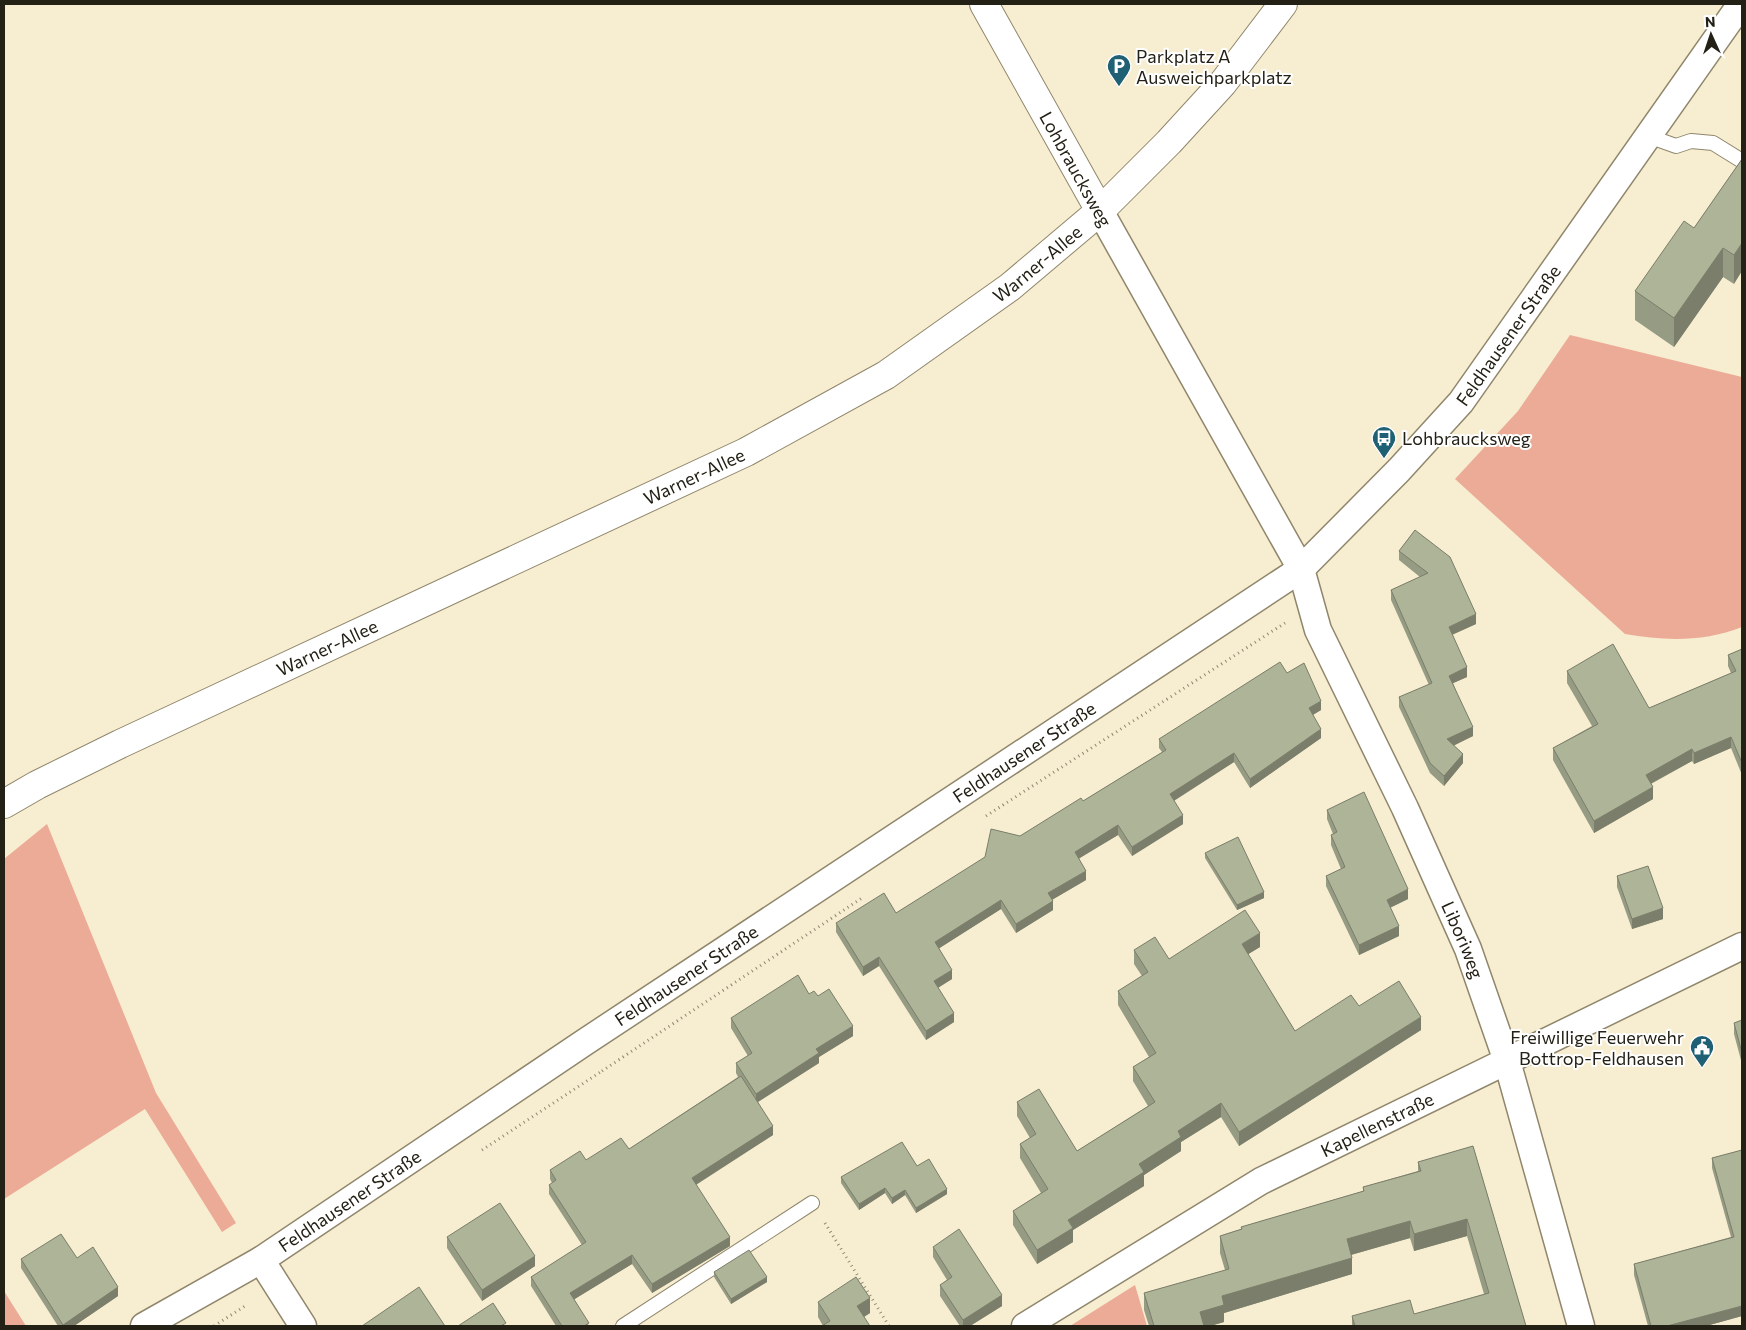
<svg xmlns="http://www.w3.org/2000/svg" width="1746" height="1330" viewBox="0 0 1746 1330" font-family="Commissioner,sans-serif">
  <rect width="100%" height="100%" fill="#f7edd0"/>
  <path fill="#ecab96" d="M1570,335L1742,377V627C1704,642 1665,641 1625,634L1455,479L1518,411Z
    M47,824L156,1093L236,1223L222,1232L145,1109L4,1199V859Z
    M1135,1285L1147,1326H1070Z
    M4,1291L26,1326H4Z"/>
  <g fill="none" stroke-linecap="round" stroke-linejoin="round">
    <g stroke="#8f866b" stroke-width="16">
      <path id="lane" d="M1648,136L1676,146L1691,141L1713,143L1742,161
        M623,1326L812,1203"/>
    </g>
    <g stroke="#8f866b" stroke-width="29">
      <g id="street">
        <path id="s1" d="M1100,211L1301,569L1318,630L1405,808L1468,949L1507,1061L1581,1326"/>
        <path d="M261,1260L303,1326"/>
        <path id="s2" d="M144,1326L261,1260L585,1042L1301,569L1399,470L1461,402L1741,4"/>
        <path id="s3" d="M1025,1326L1261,1181L1742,946"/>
      </g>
    </g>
    <g stroke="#8f866b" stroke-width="30">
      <g id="secondary">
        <path d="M984,4L1100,211"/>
        <path id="s4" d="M4,804L37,785L120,744L746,452L886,375L1010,287L1100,211L1169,142L1223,83L1283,4"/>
      </g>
    </g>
    <path stroke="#8d8672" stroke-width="3" stroke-dasharray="1 4" stroke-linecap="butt" d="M986,816L1285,623
      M602,1071L862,898
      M482,1150L602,1071
      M825,1223L889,1326
      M214,1326L245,1306"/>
    <use href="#lane" stroke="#fff" stroke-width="14"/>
    <use href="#street" stroke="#fff" stroke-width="26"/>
    <use href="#secondary" stroke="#fff" stroke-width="28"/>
  </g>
  <path fill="#969b83" d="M1742,159L1734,284L1723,277L1674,347L1635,320V291L1694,228Z
    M1415,530L1476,624L1452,635L1467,677L1453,683L1473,736L1454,745L1463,763L1444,786L1430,773L1399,707V697L1429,685L1391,600V590L1420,577L1399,560V551Z
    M1742,649V775L1731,748L1694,764L1692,761L1651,784L1653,799L1594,833L1553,760V748L1592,726L1567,683V671L1649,708L1731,673L1728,666V655Z
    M1287,673L1321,710L1313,715L1321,738L1250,788L1234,762L1174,801L1183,824L1132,856L1118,835L1079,858L1086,880L1052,900L1053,910L1016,933L1001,909L939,948L952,979L938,988L954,1022L926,1040L879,966L863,976L836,932V923L896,913L1020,836L1083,801L1162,752L1159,748V739Z
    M1327,810L1408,899L1390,908L1399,936L1359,955L1326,886V876L1341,869L1331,845V835L1333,834L1327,819Z
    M1205,853L1264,898L1237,910L1205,858Z
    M1617,876L1663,919L1632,929L1617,887Z
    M1260,947L1248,954L1295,1031L1359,1006L1421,1030L1239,1146L1221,1117L1181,1142V1151L1144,1175V1186L1073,1230V1242L1037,1264L1013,1225V1211L1041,1193L1020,1158V1144L1030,1138L1017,1116V1102L1077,1151L1148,1106L1133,1081V1067L1149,1057L1118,1005V991L1142,976L1134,964V950L1169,959Z
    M809,994L818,996L853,1036L819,1057V1063L758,1102L773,1135L696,1185L730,1246L652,1293L632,1264L574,1299L589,1326H556L531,1286V1277L582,1245L549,1194V1185L552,1183L550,1179V1170L629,1149L738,1077L736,1073V1063L748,1056L731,1028V1018Z
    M1742,1020V1064L1734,1034V1023Z
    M1473,1146L1526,1326H1352V1316L1414,1314L1484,1294L1467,1236L1414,1251L1410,1238L1351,1255L1352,1274L1224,1313V1322L1210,1326H1149L1144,1310V1293L1225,1270L1220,1253V1236L1241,1229V1227L1363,1191V1187L1418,1171V1162Z
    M1742,1150V1316L1706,1326H1648L1634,1275V1264L1731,1237L1712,1168V1158Z
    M917,1166L947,1194L916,1213L905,1195L892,1204L885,1193L859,1210L841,1183V1177Z
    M447,1237L535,1266L482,1301L447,1248Z
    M933,1247L1002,1306L970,1326H960L940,1296V1285L947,1280L933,1257Z
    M77,1258L118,1296L74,1326H58L21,1268V1259Z
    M714,1272L767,1282L731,1304L714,1277Z
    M818,1302L870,1313L864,1317L823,1326L818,1317Z"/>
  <path fill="#7a7e6a" d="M1742,243V271L1734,284V255Z
    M1723,248V277L1674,347V318Z
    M1476,614V624L1449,636V627Z
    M1467,667V677L1449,685V676Z
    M1321,701V710L1309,717V708Z
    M1473,727V736L1447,749V739Z
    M1321,729V738L1250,788V779Z
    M1731,737V748L1694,764V753Z
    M1692,749V761L1646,786V775Z
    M1234,753V762L1170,803V794Z
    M1463,754V763L1444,786V776Z
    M1653,787V799L1594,833V821Z
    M1183,815V824L1132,856V847Z
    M1118,825V835L1075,861V852Z
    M1086,871V880L1048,902V893Z
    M1408,889V899L1387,909V900Z
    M1264,892V898L1237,910V905Z
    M1001,900V909L935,951V942Z
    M1053,901V910L1016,933V924Z
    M1663,908V919L1632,929V919Z
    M1399,926V936L1359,955V945Z
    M1260,933V947L1242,958V944Z
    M879,957V966L863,976V967Z
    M952,970V979L934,990V981Z
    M954,1013V1022L926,1040V1031Z
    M1421,1017V1030L1239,1146V1132Z
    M853,1026V1036L819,1057V1063L756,1103V1094L816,1049Z
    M1221,1103V1117L1181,1142V1151L1144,1175V1186L1073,1230V1242L1037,1264V1250L1068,1220L1139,1164L1178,1131Z
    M773,1126V1135L692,1187V1178Z
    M885,1188V1193L859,1210V1204Z
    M947,1189V1194L916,1213V1208Z
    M905,1190V1195L892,1204V1198Z
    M1467,1219V1236L1414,1251V1234Z
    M1410,1221V1238L1347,1256V1239Z
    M730,1237V1246L652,1293V1284Z
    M632,1255V1264L570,1302V1293Z
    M535,1256V1266L482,1301V1290Z
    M1352,1258V1274L1224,1313V1322L1210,1326H1200V1312L1222,1296Z
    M767,1277V1282L731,1304V1299Z
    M118,1287V1296L74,1326H63V1325Z
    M1002,1295V1306L970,1326H963V1320Z
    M870,1298V1313L857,1321V1306Z
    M1742,1306V1316L1706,1326H1667Z"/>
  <path fill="#aeb498" stroke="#7a7e6a" d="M1742,159V243L1734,255L1723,248L1674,318L1635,291L1684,221L1694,228Z
    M1415,530L1450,557L1476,614L1449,627L1467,667L1449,676L1473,727L1447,739L1463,754L1444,776L1430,763L1399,697L1432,683L1391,590L1428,573L1399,551Z
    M1613,644L1649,708L1736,671L1728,655L1742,649V763L1731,737L1694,753L1692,749L1646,775L1653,787L1594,821L1553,748L1598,724L1567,671Z
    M1280,662L1287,673L1304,663L1321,701L1309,708L1321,729L1250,779L1234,753L1170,794L1183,815L1132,847L1118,825L1075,852L1086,871L1048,893L1053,901L1016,924L1001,900L935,942L952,970L934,981L954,1013L926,1031L879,957L863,967L836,923L884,893L896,913L985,857L991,829L1020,836L1081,798L1083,801L1166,750L1159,739Z
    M1364,792L1408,889L1387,900L1399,926L1359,945L1326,876L1345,867L1331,835L1337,832L1327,810Z
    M1238,837L1264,892L1237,905L1205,853Z
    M1648,866L1663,908L1632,919L1617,876Z
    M1245,910L1260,933L1242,944L1295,1031L1351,995L1359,1006L1399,981L1421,1017L1239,1132L1221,1103L1178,1131L1181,1137L1139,1164L1144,1172L1068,1220L1073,1228L1037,1250L1013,1211L1048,1189L1020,1144L1036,1134L1017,1102L1039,1089L1077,1151L1155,1102L1133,1067L1156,1053L1118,991L1148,972L1134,950L1155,937L1169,959Z
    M798,975L809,994L814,991L818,996L829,989L853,1026L816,1049L819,1053L756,1094L736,1063L752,1053L731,1018Z
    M1742,1020V1053L1734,1023Z
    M741,1076L773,1126L692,1178L730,1237L652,1284L632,1255L570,1293L589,1323L584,1326H562L531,1277L586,1242L549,1185L556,1180L550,1170L580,1151L586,1160L621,1138L629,1149Z
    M902,1142L917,1166L929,1159L947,1189L916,1208L905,1190L892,1198L885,1188L859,1204L841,1177Z
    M1473,1146L1526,1326H1355L1352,1316L1410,1300L1414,1314L1489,1293L1467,1219L1414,1234L1410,1221L1347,1239L1352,1258L1222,1296L1224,1305L1200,1312L1204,1326H1154L1144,1293L1229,1269L1220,1236L1242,1229L1241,1227L1364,1191L1363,1187L1421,1171L1418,1162Z
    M1742,1150V1306L1667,1326H1651L1634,1264L1734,1237L1712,1158Z
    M500,1203L535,1256L482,1290L447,1237Z
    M959,1229L1002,1295L963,1320L940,1285L952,1277L933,1247Z
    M61,1234L77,1258L93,1247L118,1287L63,1325L21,1259Z
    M749,1250L767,1277L731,1299L714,1272Z
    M856,1277L870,1298L857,1306L870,1326H822L830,1321L818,1302Z
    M419,1287L445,1326H362Z
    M493,1303L506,1323L501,1326H458Z"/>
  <defs>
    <g id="parking-pin" transform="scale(1.25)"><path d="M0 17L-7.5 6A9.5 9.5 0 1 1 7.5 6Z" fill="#1f6074" stroke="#fff"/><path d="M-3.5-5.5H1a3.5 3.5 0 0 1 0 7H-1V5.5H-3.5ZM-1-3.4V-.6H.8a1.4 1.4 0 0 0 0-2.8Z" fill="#fff"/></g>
    <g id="bus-pin" transform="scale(1.25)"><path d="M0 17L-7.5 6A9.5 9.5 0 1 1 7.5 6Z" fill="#1f6074" stroke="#fff"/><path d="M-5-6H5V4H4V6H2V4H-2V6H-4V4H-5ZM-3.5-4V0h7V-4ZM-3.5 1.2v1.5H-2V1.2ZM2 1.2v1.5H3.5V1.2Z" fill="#fff"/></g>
    <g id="civic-pin" transform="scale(1.25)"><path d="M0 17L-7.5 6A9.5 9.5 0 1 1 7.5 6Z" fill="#1f6074" stroke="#fff"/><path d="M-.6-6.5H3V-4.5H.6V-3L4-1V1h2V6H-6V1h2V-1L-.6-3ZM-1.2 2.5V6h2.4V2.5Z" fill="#fff"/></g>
  </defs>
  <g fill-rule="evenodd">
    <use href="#parking-pin" x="1119" y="66"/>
    <use href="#bus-pin" x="1384" y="438"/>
    <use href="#civic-pin" x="1702" y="1047"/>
  </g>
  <g text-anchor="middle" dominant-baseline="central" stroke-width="4" stroke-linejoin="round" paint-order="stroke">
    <g font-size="18" fill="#232015" stroke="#fff" text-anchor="start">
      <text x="1136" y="56">Parkplatz A<tspan x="1136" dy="21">Ausweichparkplatz</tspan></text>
      <text x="1402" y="438">Lohbraucksweg</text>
      <text x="1684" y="1037" text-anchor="end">Freiwillige Feuerwehr<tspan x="1684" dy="21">Bottrop-Feldhausen</tspan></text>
    </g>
    <g font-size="18" fill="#232015" stroke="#fff">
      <text transform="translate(1076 169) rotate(61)">Lohbraucksweg</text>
      <text stroke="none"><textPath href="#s4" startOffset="1169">Warner-Allee</textPath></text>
      <text stroke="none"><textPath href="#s2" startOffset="1696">Feldhausener Straße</textPath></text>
      <text stroke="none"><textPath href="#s4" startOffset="764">Warner-Allee</textPath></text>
      <text stroke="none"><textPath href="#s4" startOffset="359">Warner-Allee</textPath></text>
      <text stroke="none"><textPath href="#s2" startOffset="1051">Feldhausener Straße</textPath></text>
      <text stroke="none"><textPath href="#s1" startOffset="816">Liboriweg</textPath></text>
      <text stroke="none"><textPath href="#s2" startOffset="646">Feldhausener Straße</textPath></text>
      <text stroke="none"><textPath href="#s3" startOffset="406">Kapellenstraße</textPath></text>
      <text stroke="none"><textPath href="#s2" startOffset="241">Feldhausener Straße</textPath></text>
    </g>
  </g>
  <rect width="1746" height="1330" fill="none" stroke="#232015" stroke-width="10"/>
  <g transform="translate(1711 35) rotate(357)" stroke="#ffffff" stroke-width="4" paint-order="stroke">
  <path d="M0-4L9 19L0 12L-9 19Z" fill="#232015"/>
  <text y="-8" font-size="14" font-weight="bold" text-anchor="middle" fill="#232015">N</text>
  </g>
</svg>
